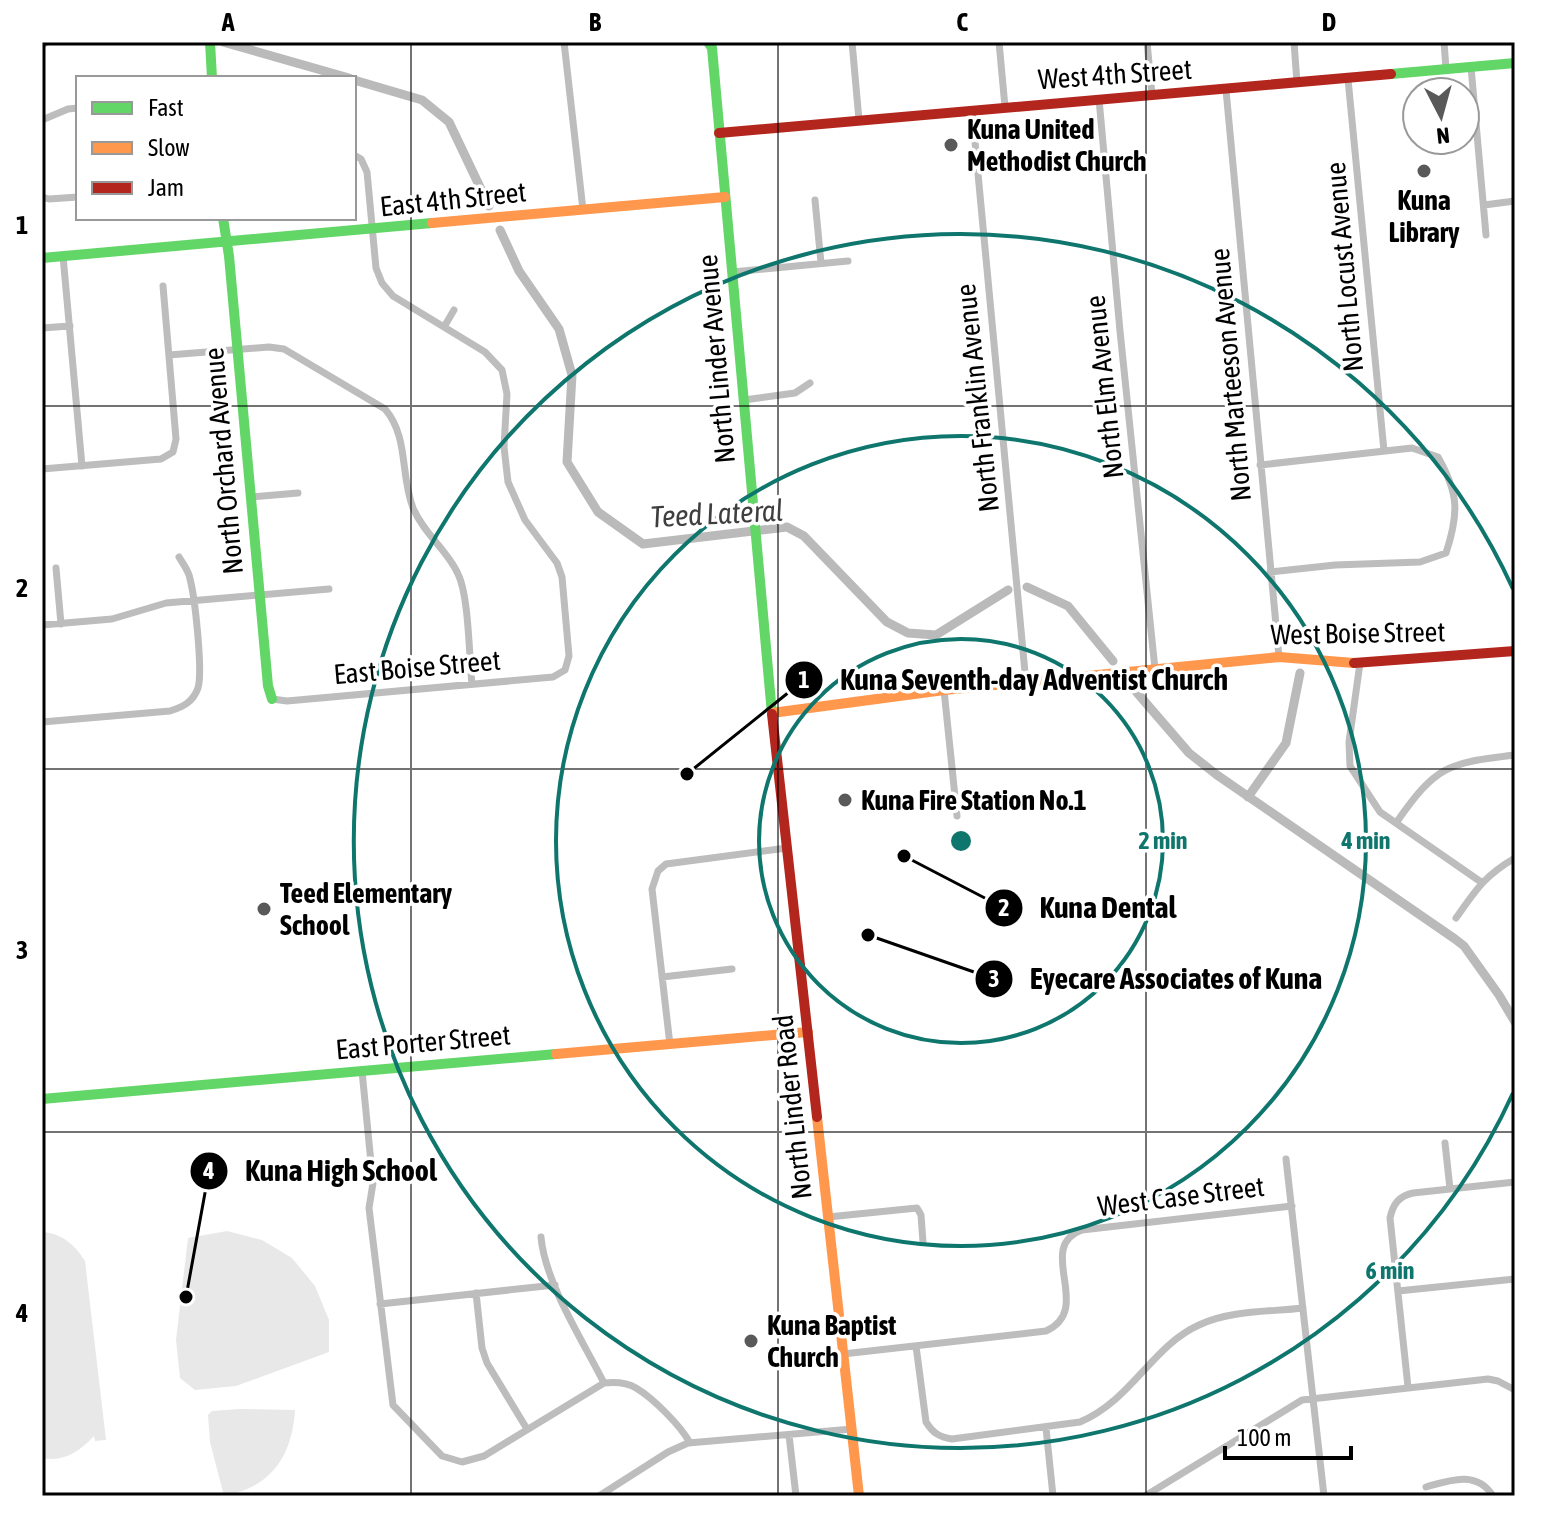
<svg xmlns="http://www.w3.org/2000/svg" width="1557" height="1538" viewBox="0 0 1557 1538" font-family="'Asap Condensed',sans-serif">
  <rect width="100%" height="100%" fill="#fff"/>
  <path fill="#e8e8e8" d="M227,1231L262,1240L292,1258L315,1286L329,1320V1352L236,1386L195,1390L180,1378L176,1340L188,1238Z
    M42,1232C62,1233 75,1245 85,1261L106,1440L95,1441L94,1436C79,1452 64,1462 42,1458Z
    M239,1409L295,1410C292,1457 271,1487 224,1496L210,1442L208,1415L212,1411Z"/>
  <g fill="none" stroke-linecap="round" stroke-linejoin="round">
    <path stroke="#bababa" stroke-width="9" d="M223,42L349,78
      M42,44L45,42
      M354,80L422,100L449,122L489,206
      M500,230L519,271L559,329L572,375L567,462L598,512L643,544L787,527L804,536L887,622L908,633L936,635L1008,590
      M1027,587L1068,606L1113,661
      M1133,688L1189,753L1217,775L1455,939L1464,946L1499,995L1515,1022
      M1248,797L1286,743L1300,673"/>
    <path stroke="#bdbdbd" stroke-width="7" d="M564,42L583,210
      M852,42L859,120
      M999,42L1005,107
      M1147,42L1152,95
      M1294,42L1297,83
      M1444,42L1446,69
      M1471,67L1486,235
      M1348,79L1384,451
      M1226,90L1279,657
      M1099,99L1120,331L1155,669
      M972,110L1026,683
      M42,120L68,109L78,108
      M42,197L49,199L78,197
      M815,200L821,263
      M1484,205L1515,201
      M63,256L82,466
      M732,272L848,261
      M444,327L454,310
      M42,328L70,326
      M169,355L269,347L284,349L385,409C409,437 400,475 413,508C424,534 448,551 458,574C469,596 469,657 472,684
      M744,400L795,393L810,383
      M1260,465L1412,448L1438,457C1459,494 1459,513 1446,553L1420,562L1335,565L1270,572
      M42,469L161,459L173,452L176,439L163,286
      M251,497L298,493
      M56,568L61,624
      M42,625L112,619L166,603L329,589
      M1360,663L1349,742L1350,766L1380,812L1481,882
      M944,690L957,816
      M272,699L287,701L553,677L565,670L569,656L562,577L557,563L525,520L508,482L504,447L507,394L502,370L485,352L393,296L382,283L376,268L367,172L361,159L354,155
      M42,722L170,711C183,707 193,702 198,688C203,671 195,598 190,579C189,571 183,564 179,557
      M1396,823C1436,766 1446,763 1515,755
      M1456,918C1476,890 1484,876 1515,858
      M662,977L732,969
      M670,1045L652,889L658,871L666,864L787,848
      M362,1071L373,1183L369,1208L393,1405L442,1456L462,1462L484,1456L604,1383
      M1445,1143L1450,1189
      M1286,1159L1324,1496
      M828,1217L917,1208L921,1215L923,1242
      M541,1237C545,1283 583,1341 604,1383C614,1382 626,1382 636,1388C653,1398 681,1426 690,1443
      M1398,1291L1515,1279
      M476,1293L482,1348L487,1363L527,1429
      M380,1304L555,1285
      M916,1346L926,1422C933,1433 939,1437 952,1439L1080,1422C1132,1400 1152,1346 1199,1325C1230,1310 1270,1312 1303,1308
      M843,1354L1046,1331C1095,1309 1034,1247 1082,1230L1292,1206
      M1408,1387L1390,1218C1393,1204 1399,1196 1413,1193L1515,1182
      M1046,1428L1053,1496
      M789,1435L796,1496
      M1426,1487C1450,1480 1477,1470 1493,1496
      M599,1496L668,1452L688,1443L852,1429
      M1145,1496L1302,1400L1488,1379L1498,1381L1515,1390"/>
    <path stroke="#63d668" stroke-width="10" d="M210,42L212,78
      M708,42L712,48L772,714
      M1391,74L1515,63
      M223,218L229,256L268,686L272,699
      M42,258L432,223
      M42,1099L556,1054"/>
    <path stroke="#ff974d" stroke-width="10" d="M432,223L725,197
      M772,713L944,690L1279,657L1354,663
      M556,1054L808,1032
      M817,1117L859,1496"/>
    <path stroke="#b3261e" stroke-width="10" d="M719,133L1391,74
      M1354,663L1515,651
      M772,714L817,1117"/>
  </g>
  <path fill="none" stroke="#000" stroke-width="2" stroke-opacity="0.55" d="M411,42V1496M778,42V1496M1146,42V1496M42,406H1515M42,769H1515M42,1132H1515"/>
  <g fill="none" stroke="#0f766e" stroke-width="4">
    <circle cx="961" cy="841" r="202"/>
    <circle cx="961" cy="841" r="405"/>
    <path d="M1513 1093A607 607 0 1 1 1513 589"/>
  </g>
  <g fill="#595959" stroke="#fff" stroke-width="3">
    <circle cx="951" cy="145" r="8"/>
    <circle cx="1424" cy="171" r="8"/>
    <circle cx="845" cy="800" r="8"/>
    <circle cx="264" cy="909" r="8"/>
    <circle cx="751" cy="1341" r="8"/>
  </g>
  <g text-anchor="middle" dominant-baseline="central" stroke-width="7" stroke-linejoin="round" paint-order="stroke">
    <g font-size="28" fill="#000" stroke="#fff">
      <text transform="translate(1115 74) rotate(-4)">West 4th Street</text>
      <text transform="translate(453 199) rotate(-6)">East 4th Street</text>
      <text transform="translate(1344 267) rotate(-95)">North Locust Avenue</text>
      <text transform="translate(716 359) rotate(-95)">North Linder Avenue</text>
      <text transform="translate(1230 375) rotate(-95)">North Marteeson Avenue</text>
      <text transform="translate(1104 387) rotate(-96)">North Elm Avenue</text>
      <text transform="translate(977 398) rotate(-96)">North Franklin Avenue</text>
      <text transform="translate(223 461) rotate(-95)">North Orchard Avenue</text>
      <text transform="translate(1358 633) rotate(-1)">West Boise Street</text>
      <text transform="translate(417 667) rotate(-5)">East Boise Street</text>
      <text transform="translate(423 1042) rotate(-5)">East Porter Street</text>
      <text transform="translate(792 1107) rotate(-96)">North Linder Road</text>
      <text transform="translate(1181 1196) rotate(-7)">West Case Street</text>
    </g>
    <g font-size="28" font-weight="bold" fill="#000" stroke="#fff" text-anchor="start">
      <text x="967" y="129">Kuna United<tspan x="967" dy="32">Methodist Church</tspan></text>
      <text x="1424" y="200" text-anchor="middle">Kuna<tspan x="1424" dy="32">Library</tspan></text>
      <text x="861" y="800">Kuna Fire Station No.1</text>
      <text x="280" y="893">Teed Elementary<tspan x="280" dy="32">School</tspan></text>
      <text x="767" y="1325">Kuna Baptist<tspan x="767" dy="32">Church</tspan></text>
    </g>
    <g font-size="30" font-style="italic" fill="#3e3e3e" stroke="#fff">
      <text transform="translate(717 513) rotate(-3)">Teed Lateral</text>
    </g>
  </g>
  <circle cx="961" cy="841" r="12" fill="#0f766e" stroke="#fff" stroke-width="4"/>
  <g font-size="24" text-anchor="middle" font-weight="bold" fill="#0f766e" stroke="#fff" stroke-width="7" stroke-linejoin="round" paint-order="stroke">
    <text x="1163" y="849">2 min</text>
    <text x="1366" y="849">4 min</text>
    <text x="1390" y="1279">6 min</text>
  </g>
  <path fill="none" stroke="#000" stroke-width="3" d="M687 774L804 680M904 856L1004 908M868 935L994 979M186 1297L209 1171"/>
  <g fill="#000" stroke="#fff" stroke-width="3">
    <circle cx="687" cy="774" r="8"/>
    <circle cx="904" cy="856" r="8"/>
    <circle cx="868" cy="935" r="8"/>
    <circle cx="186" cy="1297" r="8"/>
    <circle cx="804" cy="680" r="20"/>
    <circle cx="1004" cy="908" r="20"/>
    <circle cx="994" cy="979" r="20"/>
    <circle cx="209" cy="1171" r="20"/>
  </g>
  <g font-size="24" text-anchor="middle" font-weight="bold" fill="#fff">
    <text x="804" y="688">1</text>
    <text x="1004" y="916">2</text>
    <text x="994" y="987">3</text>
    <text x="209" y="1179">4</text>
  </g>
  <g font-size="30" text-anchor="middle" font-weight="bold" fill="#000" stroke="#fff" stroke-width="7" stroke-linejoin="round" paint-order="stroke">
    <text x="1034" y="690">Kuna Seventh-day Adventist Church</text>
    <text x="1108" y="918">Kuna Dental</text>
    <text x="1176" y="989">Eyecare Associates of Kuna</text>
    <text x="341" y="1181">Kuna High School</text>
  </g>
  <rect width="1557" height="1538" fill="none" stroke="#ffffff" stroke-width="88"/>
  <rect x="76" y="76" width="280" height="144" fill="#ffffff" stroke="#999999" stroke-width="2"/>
  <rect x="92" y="102" width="40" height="12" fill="#63d668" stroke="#999999" stroke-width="2"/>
  <text x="148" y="116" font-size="24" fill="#000000">Fast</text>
  <rect x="92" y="142" width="40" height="12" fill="#ff974d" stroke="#999999" stroke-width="2"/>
  <text x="148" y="156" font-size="24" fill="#000000">Slow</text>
  <rect x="92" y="182" width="40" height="12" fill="#b3261e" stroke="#999999" stroke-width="2"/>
  <text x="148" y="196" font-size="24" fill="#000000">Jam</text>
  <g transform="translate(1441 116) rotate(174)"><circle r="38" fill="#ffffff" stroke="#999999" stroke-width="2"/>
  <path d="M0-6L14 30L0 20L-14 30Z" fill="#595959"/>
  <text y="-12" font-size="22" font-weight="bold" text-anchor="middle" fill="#000000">N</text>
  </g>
  <path d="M1225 1446v12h126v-12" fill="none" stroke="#000000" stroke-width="4"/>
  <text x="1237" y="1446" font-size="24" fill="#000000" stroke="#ffffff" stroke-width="6" paint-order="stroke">100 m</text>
  <rect x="44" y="44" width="1469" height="1450" fill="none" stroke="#000" stroke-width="3"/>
  <g font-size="26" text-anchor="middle" font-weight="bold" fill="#000">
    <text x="228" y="31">A</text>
    <text x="595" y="31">B</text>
    <text x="962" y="31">C</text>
    <text x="1329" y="31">D</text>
    <text x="22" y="234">1</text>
    <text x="22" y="597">2</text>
    <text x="22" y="959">3</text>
    <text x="22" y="1322">4</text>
  </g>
</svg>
